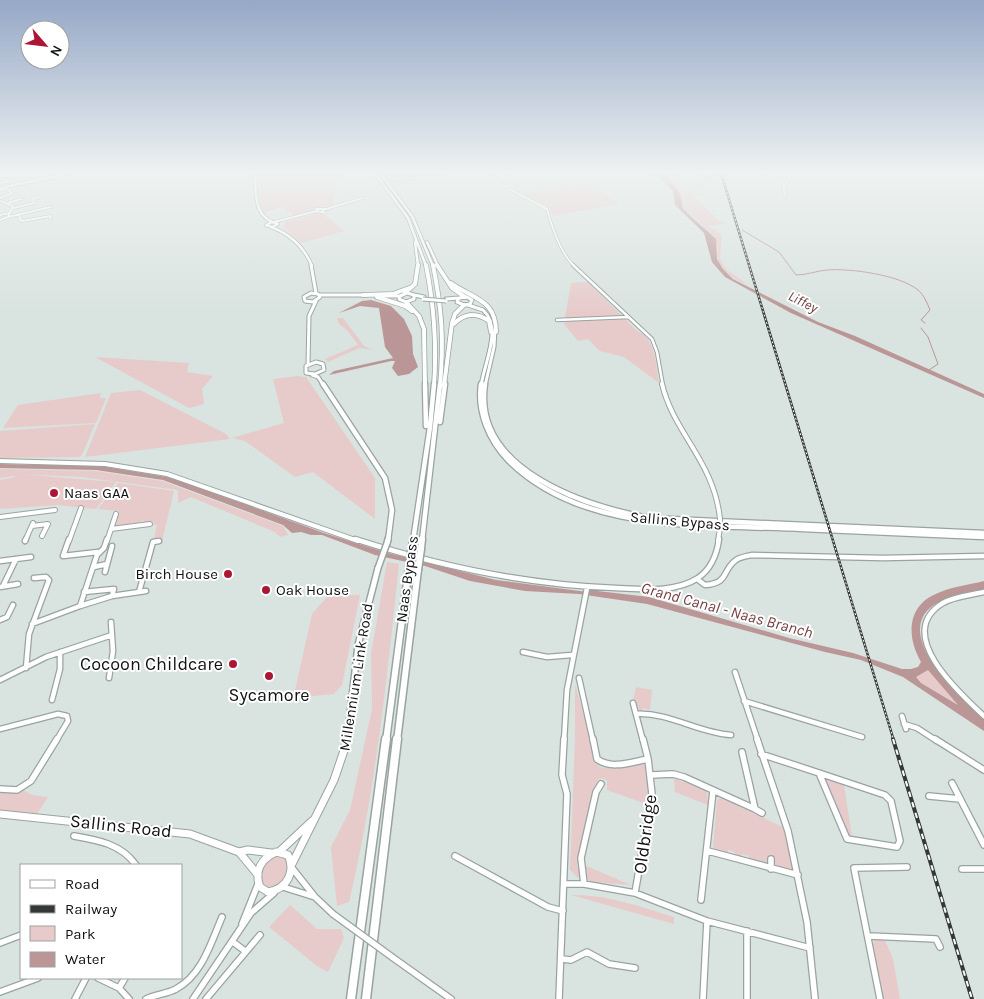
<svg xmlns="http://www.w3.org/2000/svg" width="984" height="999" viewBox="0 0 984 999" font-family="Karla,sans-serif">
  <rect width="100%" height="100%" fill="#d9e3e0"/>
  <path fill="#e7cbcb" d="M259,173H339L335,185L333,205L314,208L313,211L295,216L282,207L264,213L261,206Z
    M385,173H450L394,184Z
    M665,173L676,174L673,175L683,187V197L685,201L684,193L708,177L702,174L712,175L719,173V176L711,177V180L691,193L719,221L728,223L709,226L722,235L720,259L726,269L747,284C731,280 714,266 718,247L699,221L683,209L678,192Z
    M586,182L620,204L553,216L549,207L522,194Z
    M318,213H322L345,231L301,243L282,226L286,222Z
    M588,282L637,331C656,339 656,365 659,383L624,357L600,351L588,339L578,341L564,324L571,283Z
    M337,318H343L364,346L373,350L359,348L328,362L325,359L358,345L347,330L339,324Z
    M95,357L189,363L187,372L213,376L202,389L204,404L189,408Z
    M297,376L306,377L375,478V519L313,472L295,477L245,441L232,438L284,423L273,379Z
    M140,390L226,434L230,439L85,457L111,393Z
    M101,393L100,398H106L96,423L3,428L18,405Z
    M95,424L82,455L79,457L0,458V431Z
    M0,469L95,471L162,481L283,526L288,535L280,537L275,532L191,497L178,503V490L81,477L18,474L116,482L96,509L57,505L0,509V480L15,477V476L0,478Z
    M118,483L174,491L162,541L154,539L157,525H153L154,522L145,523L143,520L137,524L114,526L118,511L98,509Z
    M387,562L399,564C387,678 376,789 349,902L337,906L331,847L350,810L372,709L371,654Z
    M333,590L348,595H360L342,685L334,694L302,697L294,695L312,614Z
    M928,670L959,705L921,683L916,677Z
    M575,684L598,766L603,768L640,763L645,765L650,798L649,805L607,790V780L601,778L598,780L577,865L581,875L578,878L570,870L575,738Z
    M636,687L652,690L650,710L643,708V711H640L636,702L633,701Z
    M674,778L707,791L708,805L675,792Z
    M825,779L844,785L852,836L846,834Z
    M23,790L32,795L48,797L37,814L0,810V792L13,793Z
    M721,798L783,827L794,869L791,872L774,867L773,857L769,856V865L749,860V856L742,854V858L735,856V852L728,850V854L715,851L713,846L717,800Z
    M277,855L281,856L287,861V876L280,885L267,887L261,880C260,868 266,861 277,855Z
    M584,865L631,885L592,882L588,880Z
    M571,895C606,894 641,907 674,917V924Z
    M290,905L317,929H341L344,938L328,972L317,966L269,927Z
    M875,940H885L893,959L900,999H883L873,944Z"/>
  <path fill="#bb9696" fill-rule="evenodd" d="M665,173L680,194L683,209L716,239L717,259L723,269L733,279L818,322L855,336L984,394V398L791,313L725,277L712,262L704,233L675,205L673,191L655,174Z
    M371,300L391,306L404,319L412,336L413,354L418,367L409,374L398,376L392,368L395,361H391L329,375L334,371L393,358L385,347L379,308L360,306L339,313L362,301Z
    M0,464L101,466L173,478L324,533L388,553L496,580L587,592L589,590L649,597L789,638L853,653L902,669H911L918,667L921,662C906,636 907,605 938,593C953,586 969,585 984,581V590C969,593 953,595 939,602C885,630 961,698 984,719V731L903,677L861,660L825,652L647,604L579,594L525,591L470,581L425,566L375,555L322,535H311L301,532L292,533L283,525L163,480L96,470L0,468ZM928,670L958,705L921,683L916,677Z"/>
  <g fill="none" stroke-linecap="round" stroke-linejoin="round">
    <path stroke="#bb9696" stroke-width="1" d="M742,230L779,252L796,275C807,275 816,271 827,270C850,268 900,275 918,290C924,295 927,303 930,310L921,320L925,323
      M921,328L928,337L938,364L929,370"/>
    <g stroke="#99a4a0" stroke-width="3">
      <path id="minor-far4" d="M480,173L547,209C552,228 560,252 574,266
        M705,173L711,175L713,173
        M782,173L785,178L783,182L785,195
        M0,178L11,181L0,183
        M0,190L7,189L12,193L0,198
        M0,201L13,206L8,217L51,207
        M8,203L21,199
        M14,208L34,203L33,199L40,197
        M326,209L363,198
        M321,212L326,209H316L317,211L325,213
        M19,214L20,220L23,221L50,216L51,218
        M0,215L10,213
        M0,220L8,217
        M274,222L317,211"/>
    </g>
    <g stroke="#99a4a0" stroke-width="4.5">
      <path id="minor-far3" d="M573,265L652,339L657,352L663,386
        M557,320L628,317"/>
    </g>
    <g stroke="#99a4a0" stroke-width="6">
      <path id="minor-far2" d="M662,384C674,434 714,461 720,519
        M0,461L105,464L167,474L358,541
        M0,517L55,510
        M32,526L48,524L42,536
        M111,529L150,524
        M25,541L33,523
        M69,541L81,508
        M107,541L116,514
        M718,541L720,528"/>
    </g>
    <g stroke="#99a4a0" stroke-width="7">
      <path id="minor-far1" d="M69,539L63,556L98,552
        M355,539C439,566 527,585 616,588C642,589 675,593 698,578C711,569 717,554 719,539
        M25,541L26,539
        M0,561L31,557
        M94,567L107,564
        M105,572L112,546
        M697,579L705,585C730,583 721,571 736,560C740,557 747,556 752,555L883,558L984,556
        M3,586L16,559
        M0,587L18,584
        M84,592L114,589L112,596
        M139,592L153,542L159,541
        M984,592C971,595 955,596 943,603C893,633 958,692 984,716
        M80,606L112,596L146,591
        M0,620L7,617L13,605
        M32,624L80,606L97,555L104,548L107,539
        M523,652L547,657L572,655
        M26,668L29,634L49,580L46,577L34,578
        M735,672L758,741
        M109,678L113,651L111,622
        M579,678L593,741
        M0,680L46,657L112,635
        M52,700L60,669V652
        M744,701L862,737
        M633,703L643,741
        M636,714C669,712 698,733 731,735
        M902,716L906,729
        M904,724L917,728L937,741
        M0,729L58,714L67,716L68,721L56,741
        M564,741L567,690L587,588"/>
    </g>
    <g stroke="#99a4a0" stroke-width="8">
      <path id="minor" d="M593,739L597,759C611,770 632,762 648,759
        M757,739L788,831L807,922L815,999
        M935,739L984,770
        M761,754L819,773
        M819,773L885,795L891,801L900,841L897,847L847,839Z
        M651,775L673,774L684,777L755,809L742,752
        M952,783L984,845
        M0,789L17,790L31,781L57,739
        M929,796L960,799
        M755,809L762,813
        M74,836C98,840 121,844 136,865
        M708,851L798,875
        M455,856L548,907L563,911
        M771,859V869
        M292,868L315,897L333,914
        M962,869H984
        M564,884H584L635,893L707,921L810,948
        M584,884L581,858L596,792L601,784
        M283,887L315,897
        M635,893L652,794L648,759L643,739
        M701,900L713,791
        M242,924L258,884
        M747,931V999
        M869,936L936,939L940,947
        M233,942L245,951
        M0,943L21,935
        M392,957L451,999
        M562,959L571,960L587,952L609,964L635,968
        M98,978L119,988L129,999
        M119,988L125,978
        M0,992L38,978
        M75,999L86,978
        M146,999C156,994 167,994 176,989C202,975 211,943 222,917
        M193,999L251,913L274,893
        M206,999L260,935
        M559,999L567,794L562,775L564,739
        M703,999L707,921
        M880,999L854,868L907,867"/>
    </g>
    <g stroke="#99a4a0" stroke-width="4">
      <path id="major-far4" d="M255,173C256,191 253,213 272,222
        M0,188L72,173
        M272,222L278,224L272,227L266,225Z
        M271,227C290,234 304,247 312,266"/>
    </g>
    <g stroke="#99a4a0" stroke-width="5">
      <path id="major-far3" d="M311,265L316,293
        M311,293L318,294L320,297L313,302L305,301L304,297Z
        M407,293L414,295V299L406,302L399,299L400,296Z
        M319,295H366
        M414,295L424,297
        M381,296H400
        M467,297L472,300L470,304L464,305L457,302L459,298Z
        M446,299L459,298
        M468,305L483,310C503,328 484,363 481,386
        M316,362L323,364L324,370L315,374L306,373V366Z
        M308,365L309,316L316,301
        M312,375L318,377L324,386
        M485,386L494,347L495,329"/>
    </g>
    <g stroke="#99a4a0" stroke-width="7">
      <path id="major-far2" d="M323,384L385,478L392,510L388,541
        M481,384C477,412 489,440 508,460C583,535 705,524 803,529C863,532 924,534 984,537
        M485,384C472,470 585,506 649,518L984,533"/>
    </g>
    <g stroke="#99a4a0" stroke-width="8">
      <path id="major-far1" d="M387,543L388,539
        M347,741L358,645L378,568"/>
    </g>
    <g stroke="#99a4a0" stroke-width="9">
      <path id="major" d="M0,814L190,834L239,852L258,875
        M280,851L312,821
        M239,852L248,850L271,853
        M276,852L288,855C296,872 287,889 268,892L260,887C254,871 261,859 276,852Z
        M292,864L334,780L348,739"/>
    </g>
    <g stroke="#99a4a0" stroke-width="4">
      <path id="highway-far4" d="M375,173L408,218L426,266
        M380,173L412,216L433,266
        M415,242L418,266
        M427,242L438,266"/>
    </g>
    <g stroke="#99a4a0" stroke-width="5.5">
      <path id="highway-far3" d="M426,265C434,305 437,344 434,386
        M433,265C442,310 444,340 440,386
        M437,265L452,288L465,297
        M451,283C473,299 496,299 496,332
        M405,293L415,284L418,265
        M363,295L393,294L409,288
        M377,297L405,306L412,311
        M406,302L419,316L424,329L425,386
        M454,324C464,313 477,312 489,321L491,332
        M444,386L452,323L455,314L464,305"/>
    </g>
    <g stroke="#99a4a0" stroke-width="7">
      <path id="highway-far2" d="M425,384L426,426
        M440,422L445,384
        M413,541L430,427L434,384
        M422,541L440,384"/>
    </g>
    <g stroke="#99a4a0" stroke-width="9">
      <path id="highway-far1" d="M412,547L413,539
        M421,549L422,539
        M386,741L409,567
        M397,741L418,570"/>
    </g>
    <g stroke="#99a4a0" stroke-width="11">
      <path id="highway" d="M351,999L386,739
        M366,999L397,739"/>
    </g>
    <use href="#minor-far4" stroke="#fff" stroke-width="2"/>
    <use href="#minor-far3" stroke="#fff" stroke-width="2.5"/>
    <use href="#minor-far2" stroke="#fff" stroke-width="4"/>
    <use href="#minor-far1" stroke="#fff" stroke-width="4.5"/>
    <use href="#minor" stroke="#fff" stroke-width="5.5"/>
    <use href="#major-far4" stroke="#fff" stroke-width="2.5"/>
    <use href="#major-far3" stroke="#fff" stroke-width="3"/>
    <use href="#major-far2" stroke="#fff" stroke-width="4.5"/>
    <use href="#major-far1" stroke="#fff" stroke-width="5"/>
    <use href="#major" stroke="#fff" stroke-width="7"/>
    <use href="#highway-far4" stroke="#fff" stroke-width="2.5"/>
    <use href="#highway-far3" stroke="#fff" stroke-width="4"/>
    <use href="#highway-far2" stroke="#fff" stroke-width="4.5"/>
    <use href="#highway-far1" stroke="#fff" stroke-width="6"/>
    <use href="#highway" stroke="#fff" stroke-width="8"/>
    <g stroke="#343937" stroke-width="2.5">
      <path id="rail-far1" d="M721,173L894,741"/>
    </g>
    <g stroke="#343937" stroke-width="4">
      <path id="rail" d="M893,739L972,999"/>
    </g>
    <use href="#rail-far1" stroke="#fff" stroke-width="1" stroke-dasharray="2" stroke-linecap="butt"/>
    <use href="#rail" stroke="#fff" stroke-width="2" stroke-dasharray="5.5" stroke-linecap="butt"/>
    <g stroke="#99a4a0" stroke-width="6" stroke-linecap="butt">
      <path id="minor-bridge-far1" d="M720,519V528"/>
    </g>
    <g stroke="#99a4a0" stroke-width="8" stroke-linecap="butt">
      <path id="minor-bridge" d="M333,914L392,957"/>
    </g>
    <g stroke="#99a4a0" stroke-width="5" stroke-linecap="butt">
      <path id="major-bridge-far1" d="M423,299L446,301"/>
    </g>
    <g stroke="#99a4a0" stroke-width="8" stroke-linecap="butt">
      <path id="major-bridge" d="M378,568L387,543"/>
    </g>
    <g stroke="#99a4a0" stroke-width="9" stroke-linecap="butt">
      <path id="highway-bridge" d="M409,567L412,547
        M418,570L421,549"/>
    </g>
    <use href="#minor-bridge-far1" stroke="#fff" stroke-width="4"/>
    <use href="#minor-bridge" stroke="#fff" stroke-width="5.5"/>
    <use href="#major-bridge-far1" stroke="#fff" stroke-width="3"/>
    <use href="#major-bridge" stroke="#fff" stroke-width="5"/>
    <use href="#highway-bridge" stroke="#fff" stroke-width="6"/>
  </g>
  <linearGradient id="sky" x2="0" y2="1"><stop stop-color="#96a8c7"/><stop offset="0.55" stop-color="#eef2f1"/><stop offset="1" stop-color="#eef2f1" stop-opacity="0"/></linearGradient>
  <rect width="984" height="313" fill="url(#sky)"/>
  <g fill="#ac1635" stroke="#fff" stroke-width="2">
    <circle cx="54" cy="493" r="5"/>
    <circle cx="228" cy="574" r="5"/>
    <circle cx="266" cy="590" r="5"/>
    <circle cx="233" cy="664" r="5"/>
    <circle cx="269" cy="676" r="5"/>
  </g>
  <g text-anchor="middle" dominant-baseline="central" stroke-width="4" stroke-linejoin="round" paint-order="stroke">
    <g font-size="14" font-style="italic" fill="#743f41" stroke="#fff">
      <text transform="translate(803 302) rotate(27)">Liffey</text>
    </g>
    <g font-size="15" fill="#101312" stroke="#fff" text-anchor="start">
      <text x="64" y="493">Naas GAA</text>
      <text x="218" y="574" text-anchor="end">Birch House</text>
      <text x="276" y="590">Oak House</text>
    </g>
    <g font-size="15" fill="#101312" stroke="#fff">
      <text transform="translate(680 521) rotate(5)">Sallins Bypass</text>
      <text transform="translate(407 579) rotate(-82)">Naas Bypass</text>
      <text transform="translate(356 677) rotate(-81)">Millennium Link Road</text>
    </g>
    <g font-size="16" font-style="italic" fill="#743f41" stroke="#fff">
      <text transform="translate(727 610) rotate(15)">Grand Canal - Naas Branch</text>
    </g>
    <g font-size="18" fill="#101312" stroke="#fff" text-anchor="end">
      <text x="223" y="664">Cocoon Childcare</text>
      <text x="269" y="695" text-anchor="middle">Sycamore</text>
    </g>
    <g font-size="18" fill="#101312" stroke="#fff">
      <text transform="translate(121 826) rotate(6)">Sallins Road</text>
      <text transform="translate(645 834) rotate(-82)">Oldbridge</text>
    </g>
  </g>
  <rect x="20" y="864" width="162" height="115" fill="#ffffff" stroke="#9fa1a0"/>
  <rect x="30" y="880" width="25" height="8" fill="#ffffff" stroke="#9fa1a0"/>
  <text x="65" y="889" font-size="15" fill="#101312">Road</text>
  <rect x="30" y="905" width="25" height="8" fill="#343937" stroke="#9fa1a0"/>
  <text x="65" y="914" font-size="15" fill="#101312">Railway</text>
  <rect x="30" y="926" width="25" height="15" fill="#e7cbcb" stroke="#9fa1a0"/>
  <text x="65" y="939" font-size="15" fill="#101312">Park</text>
  <rect x="30" y="952" width="25" height="15" fill="#bb9696" stroke="#9fa1a0"/>
  <text x="65" y="964" font-size="15" fill="#101312">Water</text>
  <g transform="translate(45 45) rotate(118)"><circle r="24" fill="#ffffff" stroke="#9fa1a0"/>
  <path d="M0-4L9 19L0 12L-9 19Z" fill="#ac1635"/>
  <text y="-8" font-size="14" font-weight="bold" text-anchor="middle" fill="#101312">N</text>
  </g>
</svg>
